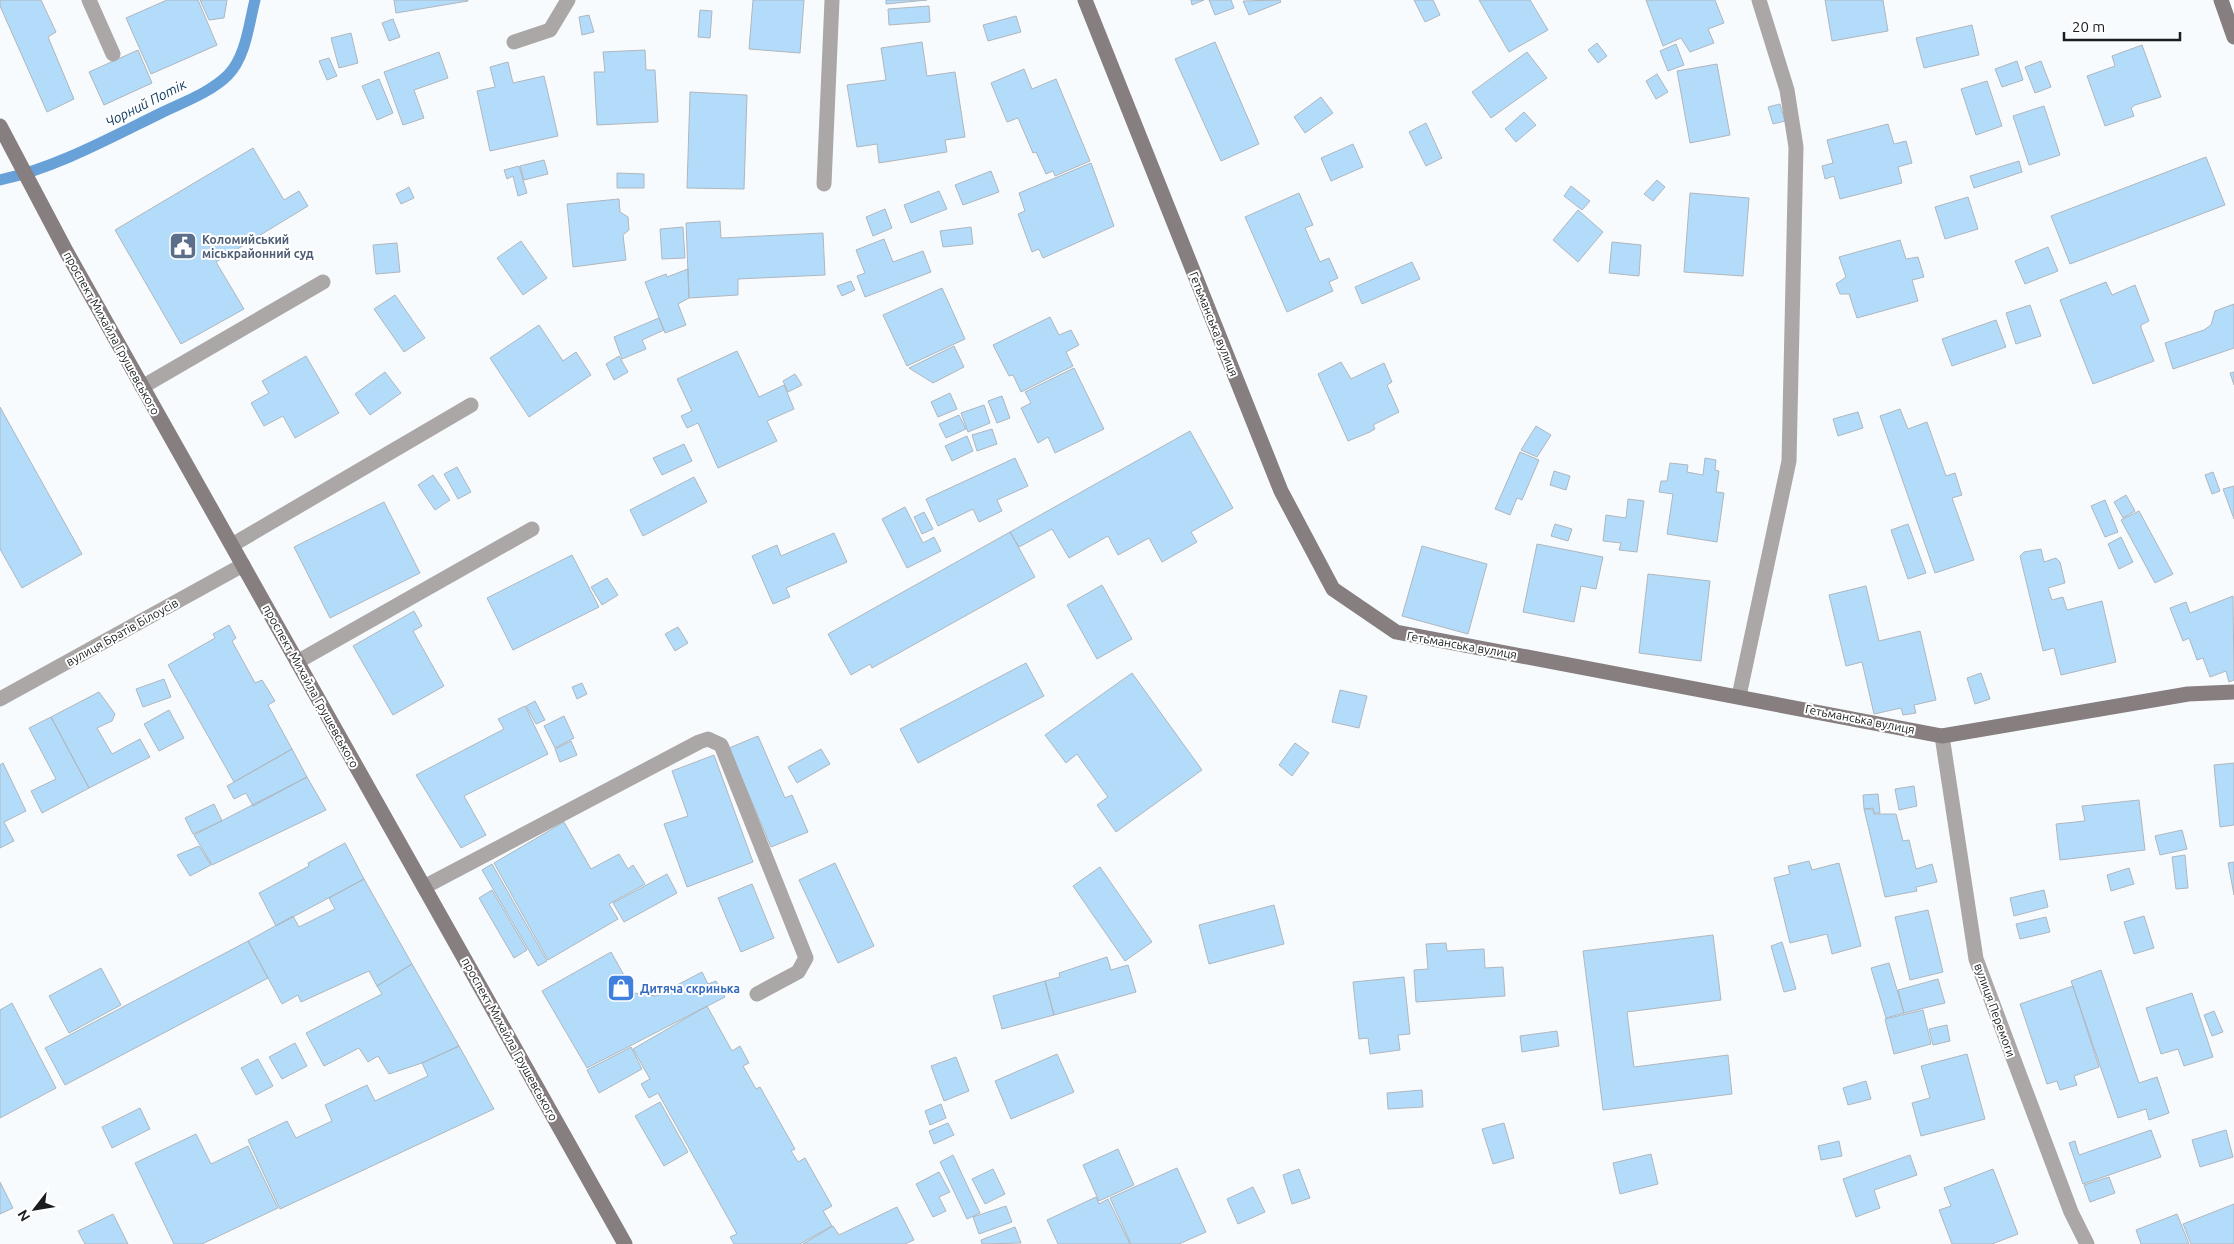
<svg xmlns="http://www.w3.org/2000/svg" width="2234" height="1244" viewBox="0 0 2234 1244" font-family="Ubuntu,sans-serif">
  <rect width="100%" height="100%" fill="#f8fbfe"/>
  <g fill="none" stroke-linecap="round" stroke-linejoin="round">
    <path stroke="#67a1d8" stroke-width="11" d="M0,180C55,168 108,139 159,114C181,103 210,93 228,75C246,57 249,23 255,0"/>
  </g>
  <path fill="#b3dbfa" stroke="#afb7be" d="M0,0H41L56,32L48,37L74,99L47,112L0,6Z
    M167,0H198L217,45L151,74L126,18Z
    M200,0H227L224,18L209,20Z
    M394,0H468V1L396,13Z
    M753,0H804L800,53L749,49Z
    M886,0H927L886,4Z
    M1191,0H1204L1192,5Z
    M1209,0H1231L1234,8L1215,15Z
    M1280,0L1281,2L1249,15L1243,1Z
    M1414,0H1433L1440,15L1425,22Z
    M1479,0H1530L1548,30L1509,52Z
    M1646,0H1715L1724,23L1708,29L1714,43L1690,52L1681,38L1663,46Z
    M1825,0H1883L1888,31L1832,41Z
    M929,6L930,22L889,25L888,9Z
    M700,10L712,11L710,38L698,37Z
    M589,15L594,32L582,35L579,17Z
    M1016,16L1021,32L988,41L983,25Z
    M393,19L400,37L389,41L382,23Z
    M1972,25L1979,55L1924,68L1916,38Z
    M351,33L358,63L339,68L331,38Z
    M922,42L927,76L955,72L965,137L945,140L947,152L879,163L877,144L857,147L847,85L886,80L881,48Z
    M1215,42L1259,144L1221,161L1175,59Z
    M1597,43L1607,56L1598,63L1588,50Z
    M1676,44L1684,65L1668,71L1660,51Z
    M2142,45L2161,97L2135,105L2131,108L2134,116L2105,126L2087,76L2115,66L2112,56Z
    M138,50L152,83L104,105L89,72Z
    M645,50L646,70H655L658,122L597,125L594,72H605L603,52Z
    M439,52L448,78L414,90L424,118L403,125L384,72Z
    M1527,52L1547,78L1491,118L1472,92Z
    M329,58L337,76L327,80L319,61Z
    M2017,61L2023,80L2002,87L1995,69Z
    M2041,61L2051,87L2035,93L2025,67Z
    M508,62L513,83L544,76L558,136L490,151L477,91L495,87L490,67Z
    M1717,64L1730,135L1690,143L1677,71Z
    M1024,69L1032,89L1056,79L1090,161L1055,176L1053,171L1046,174L1036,152L1033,153L1018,118L1007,122L991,83Z
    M1657,74L1668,92L1656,99L1646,81Z
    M379,79L393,113L377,120L362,86Z
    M1987,81L2002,126L1976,135L1961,89Z
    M690,92L747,95L744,189L687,188Z
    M1321,97L1333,113L1305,133L1294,117Z
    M1780,104L1785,121L1773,124L1768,107Z
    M2044,106L2060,155L2029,165L2013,116Z
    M1524,112L1536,125L1516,142L1505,129Z
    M1426,123L1442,158L1426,166L1409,132Z
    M1888,124L1894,144L1906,141L1912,163L1898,167L1902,183L1840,199L1834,176L1825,179L1822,166L1833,163L1827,140Z
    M1353,144L1363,167L1331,181L1321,158Z
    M253,148L284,200L299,191L308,206L216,262L244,309L181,344L115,230Z
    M2206,157L2225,205L2070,264L2051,216Z
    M544,160L548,174L524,180L520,166Z
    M2019,161L2022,172L1974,188L1970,176Z
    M1091,163L1114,226L1043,258L1039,249L1032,252L1018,214L1025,211L1019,193Z
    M519,166L527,193L518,196L513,176L507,179L504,170Z
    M991,171L999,192L963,205L955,185Z
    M617,173L644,174V188H617Z
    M1657,180L1665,187L1653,201L1644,194Z
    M1571,186L1590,201L1582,210L1564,196Z
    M409,187L414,198L401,204L396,194Z
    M939,191L947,209L911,223L904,205Z
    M1299,193L1313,225L1305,228L1320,262L1329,258L1338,278L1329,282L1333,291L1287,312L1245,217Z
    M1690,193L1749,198L1743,276L1684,272Z
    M1968,197L1978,229L1945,239L1935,207Z
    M619,199L620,212L628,217L629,230L623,235L626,260L573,267L567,204Z
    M885,209L892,228L873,236L866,217Z
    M1578,210L1603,232L1578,262L1553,240Z
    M720,221L721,238L823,233L825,275L738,279V295L689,298L686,223Z
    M683,227L685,258L662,259L660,229Z
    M971,227L973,244L943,247L940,231Z
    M884,239L893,262L923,251L931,272L865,297L857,276L865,273L856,250Z
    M1900,240L1906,259L1918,257L1924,277L1912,280L1918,301L1857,318L1849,294H1840L1836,284L1846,277L1839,257Z
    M521,241L547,278L523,295L497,258Z
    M1612,242L1641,245L1639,276L1609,273Z
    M397,243L400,272L376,274L373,245Z
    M2048,247L2058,271L2025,284L2015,261Z
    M1412,262L1420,279L1362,304L1355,287Z
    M688,269L689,298L678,304L686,325L665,333L645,282L666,274L667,277Z
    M851,281L855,290L842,296L837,286Z
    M2106,282L2112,295L2135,285L2149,321L2141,325V328L2154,361L2093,384L2060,300Z
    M942,288L965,339L907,366L883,315Z
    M395,295L425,338L404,352L374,309Z
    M2234,304V348L2173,369L2165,343L2204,330L2211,325L2215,311Z
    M2030,305L2041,336L2016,344L2006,313Z
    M1050,317L1059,335L1071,330L1079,345L1066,352L1073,366L1021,392L1013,375L1009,376L993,345Z
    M659,318L664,330L642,340L646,349L622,359L614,337Z
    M1996,320L2006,347L1952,366L1942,339Z
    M539,325L563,361L576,352L591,375L529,417L490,358Z
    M954,346L964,367L933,383L909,368Z
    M737,351L759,397L784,385L794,409L767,421L777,441L718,468L698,423L687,428L681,416L692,411L677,379Z
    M306,356L339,413L295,438L283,416L264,426L251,403L269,393L262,381Z
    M619,356L628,372L614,380L606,364Z
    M1341,362L1351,379L1384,363L1392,382L1387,385L1399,412L1373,425L1375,429L1370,432L1348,441L1318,374Z
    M1074,368L1104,429L1055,453L1048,437L1038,443L1021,408L1031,403L1025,392Z
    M385,372L401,393L370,415L355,394Z
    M2234,372V385L2230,373Z
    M795,374L802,385L788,392L783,381Z
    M950,393L957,409L938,417L931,402Z
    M1002,396L1010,418L997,423L988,401Z
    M984,405L990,423L968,432L961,413Z
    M0,407L82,554L22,588L0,549Z
    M1900,409L1908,429L1927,422L1946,476L1955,473L1962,495L1952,498L1974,560L1935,573L1880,416Z
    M1858,412L1863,428L1838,436L1833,419Z
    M959,415L966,429L946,438L939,424Z
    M1536,426L1551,435L1537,457L1521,450Z
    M992,429L997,444L977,451L972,435Z
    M1190,431L1233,508L1191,532L1197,542L1162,562L1149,538L1118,555L1108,536L1069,558L1052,529L1019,547L1010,532Z
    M967,436L973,451L952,461L945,446Z
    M684,444L692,461L662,475L653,458Z
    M1520,452L1539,460L1522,500L1517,498L1510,515L1495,509Z
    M1015,458L1028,486L997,500L1002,511L979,522L973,509L938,526L926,499Z
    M1705,458L1716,460L1715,470L1719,471L1716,492L1724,493L1717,542L1667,534L1673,494L1659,492L1661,481H1667L1670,463L1688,465L1687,472L1703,475Z
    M457,467L471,492L458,499L444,474Z
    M1554,471L1570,476L1566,490L1550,485Z
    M2213,472L2220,491L2212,494L2205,475Z
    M433,475L450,500L435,510L418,485Z
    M694,477L707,502L643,536L630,510Z
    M2234,486V519L2223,489Z
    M2126,495L2135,511L2123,518L2114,502Z
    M1628,499L1644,501L1637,552L1619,550L1621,543L1603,541L1606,515L1626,518Z
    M2105,500L2118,532L2105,537L2091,506Z
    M384,502L420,573L330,618L294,547Z
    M905,507L923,543L934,537L941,551L907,568L882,519Z
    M2139,511L2173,574L2155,583L2121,520Z
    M924,512L933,529L922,534L914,517Z
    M1555,524L1572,529L1568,541L1551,536Z
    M1908,524L1926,573L1908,579L1891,530Z
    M1010,532L1035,577L872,668L870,664L851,675L828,634Z
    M834,533L847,562L786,588L790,597L773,604L752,556L777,545L781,556Z
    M2121,537L2133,562L2119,569L2108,544Z
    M1537,544L1603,557L1596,589L1581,586L1574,622L1523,612Z
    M1422,546L1487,564L1468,634L1402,616Z
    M2041,549L2044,562L2056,558L2060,562L2065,583L2048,588L2052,600L2063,597L2067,610L2102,601L2116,662L2061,675L2054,648L2043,651L2020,556L2024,552Z
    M572,555L599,607L513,650L487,598Z
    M1648,574L1710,581L1701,661L1639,653Z
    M607,578L618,595L602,605L591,587Z
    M1102,585L1132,639L1097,659L1067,605Z
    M1866,586L1879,641L1920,631L1936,700L1914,705L1916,713L1903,715L1901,708L1874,714L1862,662L1846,666L1829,595Z
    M2233,596L2234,680L2229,682L2226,671L2210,677L2203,658L2197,660L2189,638L2183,641L2170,608L2186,602L2190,613Z
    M414,611L422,626L413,631L444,686L393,715L353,646Z
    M229,625L236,638L232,641L255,683L262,680L275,701L268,705L292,749L234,782L168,665L215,638L213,634Z
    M678,627L688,643L675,651L665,634Z
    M1026,663L1044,696L918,763L900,729Z
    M1132,673L1202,770L1116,832L1097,805L1108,797L1077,754L1066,763L1045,735Z
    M1981,673L1990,699L1975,704L1967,678Z
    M164,679L171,697L143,707L136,689Z
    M582,683L587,694L577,699L572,687Z
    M1340,690L1367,696L1359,728L1332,722Z
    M99,692L115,714L112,721L97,728L112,754L140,739L150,757L89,788L51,717Z
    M535,701L545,720L536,724L526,706Z
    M525,706L548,754L464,796L486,835L461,848L416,775L504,729L498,719Z
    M169,710L184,738L159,751L144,724Z
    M564,716L574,738L555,748L544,726Z
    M51,717L89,788L42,813L31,791L56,779L29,728Z
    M758,736L785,798L792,795L808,832L771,847L729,748Z
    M571,741L577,755L560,762L555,749Z
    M1295,743L1309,753L1292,776L1279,765Z
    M292,749L307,777L253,806L246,793L234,799L227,786Z
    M821,749L830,764L797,783L788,767Z
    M714,755L753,862L687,887L664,824L688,816L672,771Z
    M3,763L26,811L4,822L14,841L0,848V765Z
    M2234,763V825L2220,827L2214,765Z
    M307,777L326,810L212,865L194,835Z
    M1914,786L1917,806L1899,810L1895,789Z
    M1878,794L1880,813H1874L1873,808L1864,809L1863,795Z
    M2139,800L2145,850L2060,860L2056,824L2085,821L2082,806Z
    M214,804L222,821L193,834L185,818Z
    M1864,809H1873L1874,814H1896L1903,841L1909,840L1916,869L1932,864L1937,882L1916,887L1917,891L1885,897Z
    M564,822L591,869L619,854L628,869L633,865L645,884L609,904L618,919L548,960L494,863Z
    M2182,830L2187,849L2160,855L2155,836Z
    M345,843L364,879L276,926L259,893L309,866L308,863Z
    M199,846L211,865L190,876L177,855Z
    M2185,855L2188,888L2176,889L2172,857Z
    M1809,861L1812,870L1839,863L1861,946L1832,954L1827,934L1790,943L1774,878L1790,874L1788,866Z
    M2234,862V895L2228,863Z
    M835,863L874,946L838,963L799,880Z
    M492,864L547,961L538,966L482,870Z
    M1100,867L1152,942L1125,961L1073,886Z
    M2129,868L2134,884L2111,891L2107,875Z
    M667,874L677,893L624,922L613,903Z
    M364,879L412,964L377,986L369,971L301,1002L298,995L282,1004L248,941L293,916L299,927L335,909L329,898Z
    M752,884L774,938L741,952L718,898Z
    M492,890L527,950L514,958L479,898Z
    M2044,890L2048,907L2014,916L2010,898Z
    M1274,905L1284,944L1209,964L1199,925Z
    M1928,910L1943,972L1910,980L1895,917Z
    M2144,916L2154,948L2134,954L2124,922Z
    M2046,917L2050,932L2020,939L2016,924Z
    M1713,935L1721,1000L1627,1012L1634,1067L1728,1055L1732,1094L1603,1110L1583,951Z
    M248,941L268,978L65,1085L45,1048Z
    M1782,942L1796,989L1784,992L1771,946Z
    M1446,943L1447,951L1484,949L1485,968L1503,967L1505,996L1416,1002L1414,970L1428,969L1426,944Z
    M611,952L634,993L656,996L702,972L708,984L716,981L725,997L587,1068L542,991Z
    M1107,957L1111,970L1128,965L1136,992L1054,1015L1045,981L1060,977L1059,973Z
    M1889,963L1904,1013L1886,1018L1871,968Z
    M412,964L459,1046L422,1063L389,1074L378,1056L368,1062L359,1048L324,1066L306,1033L382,994L377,986Z
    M101,968L121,1005L69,1033L49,996Z
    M2101,970L2139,1083L2157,1077L2169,1113L2149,1120L2146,1109L2118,1118L2071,981Z
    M1404,977L1410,1034L1398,1035L1400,1050L1370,1054L1368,1038L1359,1039L1353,982Z
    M1938,979L1945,1003L1904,1013L1898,990Z
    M1045,981L1054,1015L1002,1029L993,996Z
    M2073,986L2099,1067L2074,1076L2077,1085L2060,1090L2057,1081L2047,1084L2020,1004Z
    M2192,993L2213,1057L2184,1066L2178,1049L2161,1054L2146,1008Z
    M12,1003L56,1088L0,1118V1010Z
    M707,1006L732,1051L740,1046L749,1063L743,1066L756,1089L760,1087L795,1149L791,1151L798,1162L805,1158L832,1206L823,1211L832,1226L800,1244H734L730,1237L737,1234L658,1093L649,1098L641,1084L650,1079L633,1049Z
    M1923,1010L1931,1044L1894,1054L1885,1019Z
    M2214,1011L2223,1032L2212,1036L2204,1015Z
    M1947,1025L1950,1041L1933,1045L1929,1029Z
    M1557,1031L1559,1046L1522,1052L1520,1036Z
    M295,1043L307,1066L282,1079L269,1057Z
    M459,1046L494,1109L280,1209L248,1140L287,1121L296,1138L332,1121L325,1105L367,1085L375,1101L428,1076L422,1063Z
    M631,1047L642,1069L599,1093L587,1070Z
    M1057,1054L1074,1092L1011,1119L995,1081Z
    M1967,1054L1985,1119L1921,1136L1912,1103L1930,1098L1921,1066Z
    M956,1057L969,1091L944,1101L931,1066Z
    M258,1059L273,1086L256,1095L241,1068Z
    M1866,1081L1871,1099L1848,1105L1843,1088Z
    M1422,1090L1423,1107L1388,1109L1387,1093Z
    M660,1102L688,1152L664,1166L635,1116Z
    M941,1104L946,1118L930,1125L925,1111Z
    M140,1108L150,1129L112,1148L102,1127Z
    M948,1123L954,1135L934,1144L929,1131Z
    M1504,1123L1514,1158L1493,1164L1482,1129Z
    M2151,1130L2161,1157L2083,1184L2069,1143L2075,1141L2079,1155Z
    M2226,1130L2233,1157L2200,1167L2192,1140Z
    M196,1134L211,1164L248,1146L278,1208L202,1244H174L135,1163Z
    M1839,1141L1842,1156L1821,1160L1818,1146Z
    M1118,1149L1134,1185L1099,1201L1083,1165Z
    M1651,1154L1658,1184L1620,1194L1613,1163Z
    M953,1155L980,1213L967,1219L940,1162Z
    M1910,1155L1917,1175L1874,1190L1880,1208L1856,1217L1843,1179Z
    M1177,1168L1206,1232L1179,1244H1131L1110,1198Z
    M993,1169L1005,1194L985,1204L972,1179Z
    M1299,1169L1310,1198L1292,1204L1283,1175Z
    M1993,1169L2018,1234L1992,1244H1952L1939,1210L1951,1206L1944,1188Z
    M939,1172L950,1192L939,1197L946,1211L933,1217L916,1184Z
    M2109,1177L2115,1193L2090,1202L2084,1185Z
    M0,1182L13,1208L0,1214Z
    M1253,1187L1265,1212L1238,1224L1227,1199Z
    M1096,1197L1099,1204L1108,1199L1130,1244H1058L1047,1220Z
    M2234,1204V1244H2191L2183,1224Z
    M1006,1206L1012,1222L979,1234L973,1217Z
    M897,1207L914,1240L905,1244H803L833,1226L839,1235Z
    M113,1214L128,1244H85L78,1231Z
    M2177,1214L2189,1244H2141L2136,1230Z
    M1015,1227L1021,1243L982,1244L981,1240Z"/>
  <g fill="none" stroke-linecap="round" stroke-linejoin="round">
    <path stroke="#aca7a7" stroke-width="15" d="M89,0L113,54
      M514,42L550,30L568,0
      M824,184L832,0
      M142,387L323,282
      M232,545L471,405
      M297,662L532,529
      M1739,696L1789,461L1796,147L1787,90L1759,0
      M424,887L699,742L708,739L721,745L806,958L798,972L757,994"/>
    <path stroke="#aca7a7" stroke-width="15" d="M0,699L243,565
      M1942,736L1976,959L2071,1212L2087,1244"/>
    <path stroke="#867e7f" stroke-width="15" d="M1085,0L1281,491L1333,589L1396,632L1942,736L2188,694L2234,692
      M2221,0L2234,37
      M0,126L66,251L625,1244"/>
  </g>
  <defs>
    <g id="civic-square" transform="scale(1.4375)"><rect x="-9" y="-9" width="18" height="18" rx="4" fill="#5c6f8a" stroke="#fff"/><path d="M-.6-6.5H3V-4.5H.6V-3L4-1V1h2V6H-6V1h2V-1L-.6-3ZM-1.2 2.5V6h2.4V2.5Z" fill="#fff"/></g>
    <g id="shop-square" transform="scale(1.4375)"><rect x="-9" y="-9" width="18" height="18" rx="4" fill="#3f7fe0" stroke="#fff"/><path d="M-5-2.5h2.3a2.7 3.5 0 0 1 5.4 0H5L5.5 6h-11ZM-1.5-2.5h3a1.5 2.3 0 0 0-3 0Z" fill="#fff"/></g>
  </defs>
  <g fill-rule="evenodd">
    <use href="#civic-square" x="183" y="246"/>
    <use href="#shop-square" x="621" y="988"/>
  </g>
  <g text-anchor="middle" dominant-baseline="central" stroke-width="4" stroke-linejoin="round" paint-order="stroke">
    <g font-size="12" font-weight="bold" fill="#4e5e75" stroke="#fff" text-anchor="start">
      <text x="202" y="239">Коломийський<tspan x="202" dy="14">міськрайонний суд</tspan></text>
    </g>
    <g font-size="12" fill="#191d1f" stroke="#fff">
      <text transform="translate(1214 324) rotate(68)">Гетьманська вулиця</text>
      <text transform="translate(112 333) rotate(61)">проспект Михайла Грушевського</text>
      <text transform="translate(122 632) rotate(-29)">вулиця Братів Білоусів</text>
      <text transform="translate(1462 645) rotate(10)">Гетьманська вулиця</text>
      <text transform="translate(311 686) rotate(61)">проспект Михайла Грушевського</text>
      <text transform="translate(1860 719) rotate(11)">Гетьманська вулиця</text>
      <text transform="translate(1995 1010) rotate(70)">вулиця Перемоги</text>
      <text transform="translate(510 1039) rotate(61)">проспект Михайла Грушевського</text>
    </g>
    <g font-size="12" font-weight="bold" fill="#366cbe" stroke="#fff" text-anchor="start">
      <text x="640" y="988">Дитяча скринька</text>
    </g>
    <g font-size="14" font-style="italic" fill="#113c60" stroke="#fff">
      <text transform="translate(146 103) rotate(-27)">Чорний Потік</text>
    </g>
  </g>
  <g transform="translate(35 1209) rotate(239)" stroke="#ffffff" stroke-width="4" paint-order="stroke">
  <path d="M0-4L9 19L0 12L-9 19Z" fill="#191d1f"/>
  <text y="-8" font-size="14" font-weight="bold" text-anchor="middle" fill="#191d1f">N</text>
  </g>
  <path d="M2064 32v8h116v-8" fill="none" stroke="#191d1f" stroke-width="2.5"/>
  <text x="2072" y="32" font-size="15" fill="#191d1f" stroke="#ffffff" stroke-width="4" paint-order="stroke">20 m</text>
</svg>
